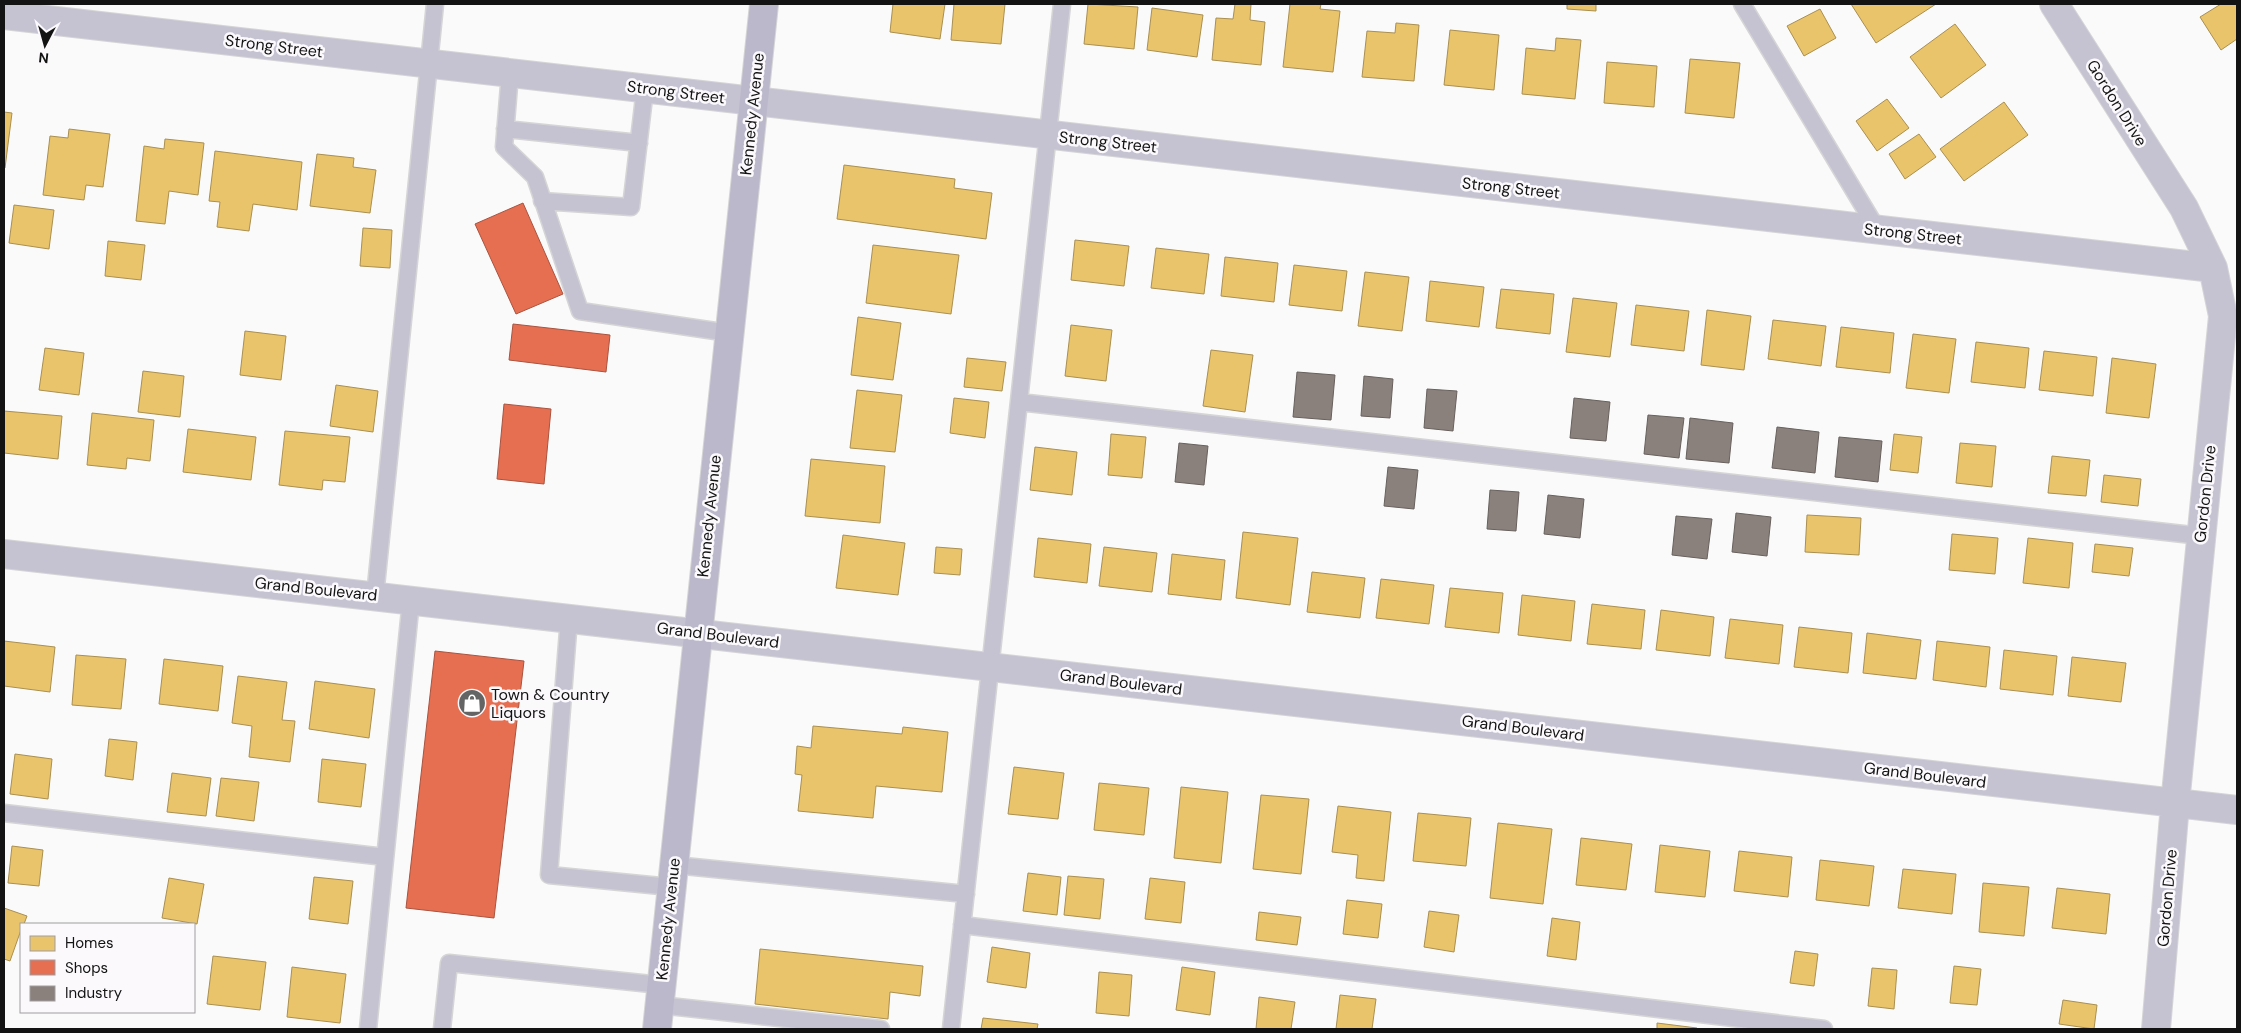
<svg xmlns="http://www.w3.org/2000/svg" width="2241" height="1033" viewBox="0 0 2241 1033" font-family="'DM Sans',sans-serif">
  <rect width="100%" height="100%" fill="#fbfafb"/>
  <path fill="#e9c46a" stroke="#a98f50" d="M893,4H945L940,39L890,32Z
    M954,4H1005L1001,44L951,40Z
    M1088,4L1138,7L1134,49L1084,44Z
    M1235,4H1251L1250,20L1265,22L1261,65L1212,60L1216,18L1233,19Z
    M1290,4H1321L1320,9L1340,11L1333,72L1283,67Z
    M1567,4H1596V11L1567,9Z
    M1851,4H1936L1876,43Z
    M2221,4H2237V39L2221,50L2200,17Z
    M1152,8L1203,15L1197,57L1147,50Z
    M1820,9L1836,38L1804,56L1787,26Z
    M1396,23L1419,25L1414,81L1362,77L1367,31L1395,33Z
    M1955,24L1986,65L1941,98L1910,57Z
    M1450,30L1499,35L1494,90L1444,85Z
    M1556,38L1581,40L1575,99L1522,94L1526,48L1555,51Z
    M1690,59L1740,63L1734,118L1685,113Z
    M1607,62L1657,66L1654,107L1604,103Z
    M1887,99L1909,128L1877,151L1856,121Z
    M2004,102L2028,135L1964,181L1940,149Z
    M4,112L12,113L5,168H4Z
    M69,129L110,134L103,187L86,185L84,200L43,195L50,136L68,138Z
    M1919,134L1936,157L1905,179L1889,154Z
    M165,139L204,143L198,195L169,191L165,224L136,221L144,146L164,149Z
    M215,151L302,162L297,210L253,204L249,231L217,227L220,202L209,201Z
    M317,154L354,158L353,167L376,170L370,213L310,206Z
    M844,165L955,179L954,188L992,193L986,239L837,219Z
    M14,205L54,210L49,249L9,243Z
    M363,228L392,230L390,268L360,266Z
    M1075,240L1129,246L1124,286L1071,280Z
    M108,241L145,245L141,280L105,276Z
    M873,245L959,255L951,314L866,303Z
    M1156,248L1209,254L1204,294L1151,288Z
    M1225,257L1278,263L1274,302L1221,296Z
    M1294,265L1347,271L1342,311L1289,305Z
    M1365,272L1409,277L1402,331L1358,326Z
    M1430,281L1484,287L1479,327L1426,321Z
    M1501,289L1554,294L1550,334L1496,328Z
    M1573,298L1617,303L1610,357L1566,352Z
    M1636,305L1689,311L1684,351L1631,345Z
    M1707,310L1751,316L1744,370L1701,365Z
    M858,317L901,323L893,380L851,375Z
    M1773,320L1826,326L1821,366L1768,359Z
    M1071,325L1112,330L1106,381L1065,376Z
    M1841,327L1894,333L1890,373L1836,367Z
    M245,331L286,336L281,380L240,375Z
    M1913,334L1956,339L1949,393L1906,388Z
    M1976,342L2029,348L2025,388L1971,382Z
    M45,348L84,353L79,395L39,390Z
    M1211,350L1253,355L1245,412L1203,406Z
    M2044,351L2097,357L2093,396L2039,390Z
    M967,358L1006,362L1002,391L964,387Z
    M2112,358L2156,364L2149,418L2106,413Z
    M143,371L184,376L180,417L138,412Z
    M336,385L378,391L373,432L330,426Z
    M857,390L902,395L895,452L850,448Z
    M954,398L989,402L985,438L950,433Z
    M4,411L62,416L58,459L4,453Z
    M92,413L154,420L150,461L127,458L126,469L87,465Z
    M188,429L256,437L251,480L183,472Z
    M285,431L350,437L345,482L323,480L322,490L279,485Z
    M1111,434L1146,437L1142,478L1108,475Z
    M1894,434L1922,437L1918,473L1890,470Z
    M1960,443L1996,446L1992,487L1956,483Z
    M1035,447L1077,452L1072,495L1030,490Z
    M2052,456L2090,460L2086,496L2048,493Z
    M811,459L885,466L880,523L805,516Z
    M2104,475L2141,479L2138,506L2101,502Z
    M1807,515L1861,518L1859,555L1805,552Z
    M1243,532L1298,538L1290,605L1236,598Z
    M1952,534L1998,538L1995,574L1949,570Z
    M843,535L905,543L898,595L836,588Z
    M1038,538L1091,544L1087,583L1034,577Z
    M2028,538L2073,543L2069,588L2023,583Z
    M2095,544L2133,548L2129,576L2092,572Z
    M936,547L962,549L960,575L934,573Z
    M1104,547L1157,553L1152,592L1099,586Z
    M1172,554L1225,560L1221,600L1168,594Z
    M1312,572L1365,578L1360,618L1307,612Z
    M1381,579L1434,585L1429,624L1376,618Z
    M1450,588L1503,593L1499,633L1445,627Z
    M1522,595L1575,601L1571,641L1518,635Z
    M1592,604L1645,610L1641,649L1587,644Z
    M1661,610L1714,617L1710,656L1656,650Z
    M1730,619L1783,625L1779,664L1725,658Z
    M1799,627L1852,633L1848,673L1794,667Z
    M1867,633L1921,640L1916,679L1863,673Z
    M4,641L55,647L50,692L4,686Z
    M1937,641L1990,647L1986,687L1933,680Z
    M2004,650L2057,656L2053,695L2000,689Z
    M76,655L126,659L121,709L72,705Z
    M2072,657L2126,663L2121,702L2068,696Z
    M164,659L223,666L218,711L159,704Z
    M238,676L287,682L282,720L295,721L290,762L249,757L252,726L232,723Z
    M315,681L375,689L369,738L309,729Z
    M813,726L902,734L903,727L948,732L942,792L876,786L873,818L798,811L802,775L795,774L797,746L811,748Z
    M109,739L137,742L133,780L105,776Z
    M15,754L52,759L48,799L10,794Z
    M322,759L366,764L361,807L318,802Z
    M1014,767L1064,773L1058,819L1008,814Z
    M172,773L211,778L206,816L167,812Z
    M221,778L259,782L254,821L216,816Z
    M1099,783L1149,788L1144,835L1094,830Z
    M1181,787L1228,792L1221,863L1174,858Z
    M1261,795L1309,799L1301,874L1253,869Z
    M1338,806L1391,812L1384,881L1356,878L1358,855L1332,852Z
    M1418,813L1471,818L1466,866L1413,861Z
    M1498,823L1552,829L1543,904L1490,898Z
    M1581,838L1632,844L1626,890L1576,885Z
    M1660,845L1710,851L1705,897L1655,892Z
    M12,846L43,850L39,886L8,883Z
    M1739,851L1792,857L1788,897L1734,891Z
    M1820,860L1874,866L1869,906L1816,900Z
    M1903,869L1956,874L1952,914L1898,908Z
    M1028,873L1061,877L1057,915L1023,911Z
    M1068,876L1104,879L1100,919L1064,915Z
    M314,877L353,881L348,924L309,919Z
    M169,878L204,884L197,924L162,918Z
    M1150,878L1185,882L1181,923L1145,919Z
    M1983,883L2029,887L2024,936L1979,932Z
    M2057,888L2110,894L2106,934L2052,928Z
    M1347,900L1382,904L1378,938L1343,934Z
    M4,908L27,916L24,924H21V930L10,961L4,959Z
    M1429,911L1459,915L1454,952L1424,947Z
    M1259,912L1301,917L1297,945L1256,940Z
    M1552,918L1580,922L1576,960L1547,956Z
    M992,947L1030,953L1026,988L987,982Z
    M760,949L923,966L920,996L890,992L888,1019L755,1004Z
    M1795,951L1818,954L1814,986L1790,983Z
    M213,956L266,962L260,1010L207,1004Z
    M1954,966L1981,969L1977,1005L1950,1003Z
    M292,967L346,974L340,1023L287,1017Z
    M1182,967L1215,972L1210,1015L1176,1010Z
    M1872,968L1897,970L1894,1009L1868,1006Z
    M1099,972L1132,975L1129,1016L1096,1013Z
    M1340,995L1376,999L1372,1029H1336Z
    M1259,997L1295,1002L1291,1029H1256Z
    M2063,1000L2097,1005L2094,1029L2059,1024Z
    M983,1018L1038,1024L1037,1029H981Z
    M1657,1023L1697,1028V1029H1657Z"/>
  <path fill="#e76f51" stroke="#a8533f" d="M523,203L563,294L516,314L475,224Z
    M513,324L610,335L606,372L509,360Z
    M504,404L551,409L544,484L497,479Z
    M435,651L524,661L494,918L406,908Z"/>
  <path fill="#8a817c" stroke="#67605d" d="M1297,372L1335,375L1331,420L1293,417Z
    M1364,376L1393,379L1390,418L1361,416Z
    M1427,389L1457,391L1453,431L1424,428Z
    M1574,398L1610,402L1606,441L1570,438Z
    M1648,415L1684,418L1679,458L1644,454Z
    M1690,418L1733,423L1729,463L1686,459Z
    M1777,427L1819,432L1815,473L1772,468Z
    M1839,437L1882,441L1878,482L1835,477Z
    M1179,443L1208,446L1204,485L1175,482Z
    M1388,467L1418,470L1414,509L1384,506Z
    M1490,490L1519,492L1516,531L1487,529Z
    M1548,495L1584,499L1580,538L1544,534Z
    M1736,513L1771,517L1767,556L1732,552Z
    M1676,516L1712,519L1707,559L1672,555Z"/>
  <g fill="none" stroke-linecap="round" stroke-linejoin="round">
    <g stroke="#d6d5d6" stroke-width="19">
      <path id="lane" d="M1742,4L1877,229
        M510,73L504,147L535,177L580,311L729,333
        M505,129L639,143
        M542,201L631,207L645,89
        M1019,402L2201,536
        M375,596L435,4
        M569,618L549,875L671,887
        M4,813L385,857
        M674,865L966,894
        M962,925L1824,1029
        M659,1005L881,1029
        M368,1029L411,600
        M442,1029L449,963L661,985
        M951,1029L1062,4"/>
    </g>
    <g stroke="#d6d5d6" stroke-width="30">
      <path id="street" d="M2054,4L2184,208L2213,268L2223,316L2175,804L2156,1029
        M4,15L2213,268
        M4,554L2237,810"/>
    </g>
    <g stroke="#d6d5d6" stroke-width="30">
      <path id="secondary" d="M657,1029L764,4"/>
    </g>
    <use href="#lane" stroke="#c5c3d2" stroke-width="16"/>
    <use href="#street" stroke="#c5c3d2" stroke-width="28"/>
    <use href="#secondary" stroke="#bab8ca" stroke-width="28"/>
  </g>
  <defs>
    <g id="shop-disc" transform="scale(1.4375)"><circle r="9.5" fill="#656465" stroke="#fbf9fc"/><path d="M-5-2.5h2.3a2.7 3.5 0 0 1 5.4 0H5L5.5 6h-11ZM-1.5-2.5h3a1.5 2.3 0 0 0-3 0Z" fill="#fff"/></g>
  </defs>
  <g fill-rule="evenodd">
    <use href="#shop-disc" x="472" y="703"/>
  </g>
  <g text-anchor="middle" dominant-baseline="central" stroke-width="5" stroke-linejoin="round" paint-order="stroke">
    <g font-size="16" fill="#141314" stroke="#fbf9fc">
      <text transform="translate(274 46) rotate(7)">Strong Street</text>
      <text transform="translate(676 92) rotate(7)">Strong Street</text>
      <text transform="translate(2117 103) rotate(58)">Gordon Drive</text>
      <text transform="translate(752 114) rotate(-84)">Kennedy Avenue</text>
      <text transform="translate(1108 142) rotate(6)">Strong Street</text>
      <text transform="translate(1511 188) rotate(6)">Strong Street</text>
      <text transform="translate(1913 234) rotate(6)">Strong Street</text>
      <text transform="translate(2205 494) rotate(-84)">Gordon Drive</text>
      <text transform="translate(709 516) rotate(-84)">Kennedy Avenue</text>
      <text transform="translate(316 589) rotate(6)">Grand Boulevard</text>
      <text transform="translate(718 635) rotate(7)">Grand Boulevard</text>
      <text transform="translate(1121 682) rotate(7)">Grand Boulevard</text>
      <text transform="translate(1523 728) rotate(7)">Grand Boulevard</text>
      <text transform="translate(1925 775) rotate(7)">Grand Boulevard</text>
      <text transform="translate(2167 898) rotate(-85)">Gordon Drive</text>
      <text transform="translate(668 919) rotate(-84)">Kennedy Avenue</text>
    </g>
    <g font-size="16" fill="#141314" stroke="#fbf9fc" text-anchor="start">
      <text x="491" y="694">Town &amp; Country<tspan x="491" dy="18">Liquors</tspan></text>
    </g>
  </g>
  <rect width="2241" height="1033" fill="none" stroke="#141314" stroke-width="10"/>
  <rect x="20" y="923" width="175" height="90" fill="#fbf9fc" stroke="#9f9d9f"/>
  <rect x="30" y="936" width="25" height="15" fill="#e9c46a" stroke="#9f9d9f"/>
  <text x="65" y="948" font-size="15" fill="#141314">Homes</text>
  <rect x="30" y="960" width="25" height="15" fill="#e76f51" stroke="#9f9d9f"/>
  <text x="65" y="973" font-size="15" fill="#141314">Shops</text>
  <rect x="30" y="986" width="25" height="15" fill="#8a817c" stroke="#9f9d9f"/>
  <text x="65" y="998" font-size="15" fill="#141314">Industry</text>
  <g transform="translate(45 45) rotate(186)" stroke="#fbf9fc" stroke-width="4" paint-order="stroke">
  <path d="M0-4L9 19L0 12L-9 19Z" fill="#141314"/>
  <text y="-8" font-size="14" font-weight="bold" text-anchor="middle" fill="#141314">N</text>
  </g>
</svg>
